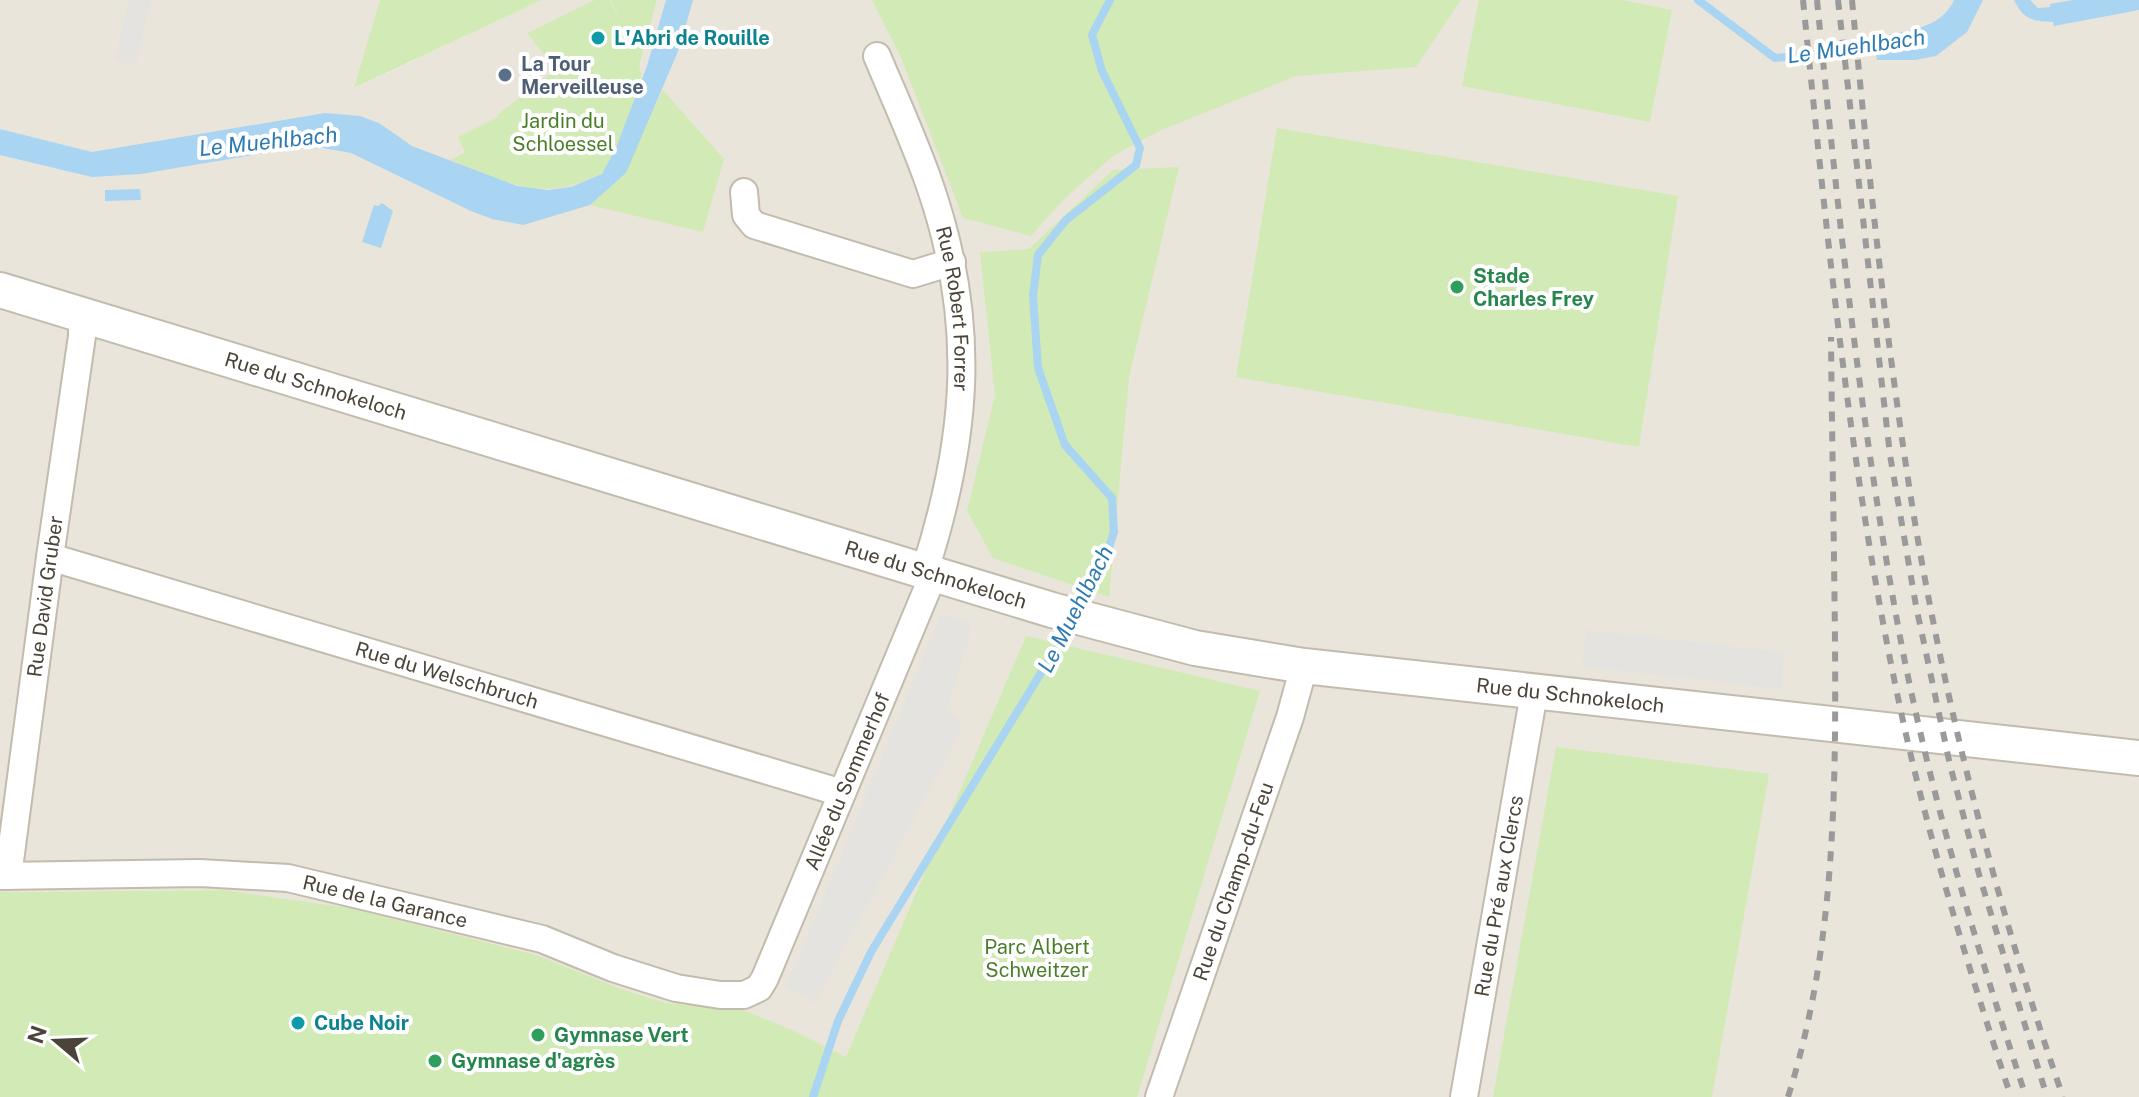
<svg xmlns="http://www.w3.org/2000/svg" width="2139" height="1097" viewBox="0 0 2139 1097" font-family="'Public Sans',sans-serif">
  <rect width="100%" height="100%" fill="#f6f3ec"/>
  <path fill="#eae5da" d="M0,0H380L355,88L542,0H611L640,66L657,0H2139V1097H982L846,1057L743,1010L666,1003L616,987L223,890L0,892Z"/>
  <path fill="#d2eab5" d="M380,0H542L354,88Z
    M595,0H610L623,28L611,0H657L639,68L642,75C633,99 619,155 603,172C599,176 591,178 586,180C537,202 497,178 451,160L465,152L458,137L498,117L497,115L556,70L527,33Z
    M872,0H1461L1416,67L1296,76L1159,131L1113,156L1064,199L1031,236L963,218L902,60Z
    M1479,0H1622L1672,10L1650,122L1462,86Z
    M663,90L724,159L703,232L590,205L626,173L642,131Z
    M1277,128L1678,196L1639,447L1236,377Z
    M1179,167L1129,377L1109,597L993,558L967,511L995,395L980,252L1029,249L1113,170Z
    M1026,636L1260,691L1137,1097H0V892L223,890L349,908L536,955L616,987L666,1003L743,1010L794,1031L846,1057Z
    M1556,747L1769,774L1712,1097H1493Z"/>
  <path fill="#e5e3e0" d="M128,0H151L136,66L115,61Z
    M941,614L971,623V632L948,707L963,727L815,1003L786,987Z
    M1586,630L1784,652L1782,689L1582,666Z"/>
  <path fill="#a9d4f2" d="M666,0H693L679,49L626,173L590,205L523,225L492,219L471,211L351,153L323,148L282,150L141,174L92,177L0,155V129L92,152L325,113L360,116L379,123L412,146L517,186L548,190L571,187L602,174L616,148L647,66Z
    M1954,0H1983L1967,32L1936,56L1915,60H1877L1873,38C1902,31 1940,31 1954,0Z
    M2014,0H2030L2038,8L2050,7V4L2073,0H2139V10L2054,26L2053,22C2032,21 2024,20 2014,0Z
    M140,189L141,200L105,201V190Z
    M382,203L393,211L381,248L362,242L374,205L378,206Z"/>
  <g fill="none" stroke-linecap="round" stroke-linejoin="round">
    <path stroke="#a9d4f2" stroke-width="8" d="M1698,0L1775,58L1886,48
      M1078,610L1104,563L1114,532L1112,498L1065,445L1038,368L1033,296L1038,255L1066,220L1136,165L1140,148L1102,71L1092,35L1110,0
      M813,1097L838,1021L871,952L1072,622"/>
    <g stroke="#c2bbae" stroke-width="30">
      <g id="minor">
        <path id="s1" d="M877,56C895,99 915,142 930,186C977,322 968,436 925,570"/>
        <path d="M744,192L746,215L754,225L913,274L952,262"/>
        <path id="s2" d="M50,557L842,793"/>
        <path id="s3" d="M0,876L200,873L288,878L542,939L613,968L676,988L720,995H744L759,988L765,978L934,573"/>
        <path id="s4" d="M8,876L50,557L82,336V317"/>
        <path id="s5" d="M1159,1097L1290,717L1304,666"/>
        <path id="s6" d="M1464,1097L1534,693"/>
      </g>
    </g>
    <g stroke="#c2bbae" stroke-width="38">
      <g id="tertiary">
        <path id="s7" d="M0,290L1052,610L1195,648L1304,666L2139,758"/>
      </g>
    </g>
    <use href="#minor" stroke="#fff" stroke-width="26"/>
    <use href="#tertiary" stroke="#fff" stroke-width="34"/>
    <path stroke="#9a9a9a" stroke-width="6" stroke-dasharray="10 10" stroke-linecap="butt" d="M1803,0C1827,236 1850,475 1900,707C1928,839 1969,969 2011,1097
      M1817,0C1838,214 1861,430 1901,642C1931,797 1977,948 2026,1097
      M1838,0L1890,455L1916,606L1950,765L1980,878L2047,1097
      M1852,0C1869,176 1887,354 1916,529C1949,722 1999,912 2063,1097
      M1788,1097C1835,948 1836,795 1835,640C1834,539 1832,438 1831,337"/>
  </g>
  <g fill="#0f9aa8" stroke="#fff" stroke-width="3">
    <circle cx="598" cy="38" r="8"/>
    <circle cx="298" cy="1023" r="8"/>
  </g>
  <circle fill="#5c6f8a" stroke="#fff" stroke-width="3" cx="505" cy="75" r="8"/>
  <g fill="#2e9e5b" stroke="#fff" stroke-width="3">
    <circle cx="1457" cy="287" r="8"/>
    <circle cx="538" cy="1035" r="8"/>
    <circle cx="435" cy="1061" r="8"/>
  </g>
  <g text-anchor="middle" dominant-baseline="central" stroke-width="8" stroke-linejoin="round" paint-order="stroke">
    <g font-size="20" font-weight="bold" fill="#0d838f" stroke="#fff" text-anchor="start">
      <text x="614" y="38">L'Abri de Rouille</text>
      <text x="314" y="1023">Cube Noir</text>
    </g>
    <g font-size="20" font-weight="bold" fill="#4e5e75" stroke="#fff" text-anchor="start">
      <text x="521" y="64">La Tour<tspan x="521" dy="23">Merveilleuse</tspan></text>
    </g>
    <g font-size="20" fill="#4a7f2a" stroke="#fff">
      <text x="563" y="121">Jardin du<tspan x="563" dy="23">Schloessel</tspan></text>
      <text x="1037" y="947">Parc Albert<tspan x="1037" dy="23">Schweitzer</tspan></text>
    </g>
    <g font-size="20" font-weight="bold" fill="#27864d" stroke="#fff" text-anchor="start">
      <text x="1473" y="276">Stade<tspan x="1473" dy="23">Charles Frey</tspan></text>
      <text x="554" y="1035">Gymnase Vert</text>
      <text x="451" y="1061">Gymnase d'agrès</text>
    </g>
    <g font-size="20" fill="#4b4439" stroke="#fff">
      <text stroke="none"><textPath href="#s1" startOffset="266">Rue Robert Forrer</textPath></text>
      <text stroke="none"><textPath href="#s7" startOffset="330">Rue du Schnokeloch</textPath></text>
      <text stroke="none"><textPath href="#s7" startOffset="978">Rue du Schnokeloch</textPath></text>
      <text stroke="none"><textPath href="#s4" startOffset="282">Rue David Gruber</textPath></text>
      <text stroke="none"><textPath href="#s2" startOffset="414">Rue du Welschbruch</textPath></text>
      <text stroke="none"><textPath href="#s7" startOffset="1626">Rue du Schnokeloch</textPath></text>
      <text stroke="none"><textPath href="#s3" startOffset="1002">Allée du Sommerhof</textPath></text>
      <text stroke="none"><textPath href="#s5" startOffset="228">Rue du Champ-du-Feu</textPath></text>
      <text stroke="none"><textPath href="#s6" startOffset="204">Rue du Pré aux Clercs</textPath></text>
      <text stroke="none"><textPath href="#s3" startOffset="388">Rue de la Garance</textPath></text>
    </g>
    <g font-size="22" font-style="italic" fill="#2e7ab2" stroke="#fff">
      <text transform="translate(1856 46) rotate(-8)">Le Muehlbach</text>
      <text transform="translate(268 141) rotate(-6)">Le Muehlbach</text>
      <text transform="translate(1075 609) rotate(-63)">Le Muehlbach</text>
    </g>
  </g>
  <g transform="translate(56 1041) rotate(289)" stroke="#ffffff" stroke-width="6" paint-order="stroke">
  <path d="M0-6L14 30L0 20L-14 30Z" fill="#4b4439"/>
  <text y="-12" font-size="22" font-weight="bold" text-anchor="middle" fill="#4b4439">N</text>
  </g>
</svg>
